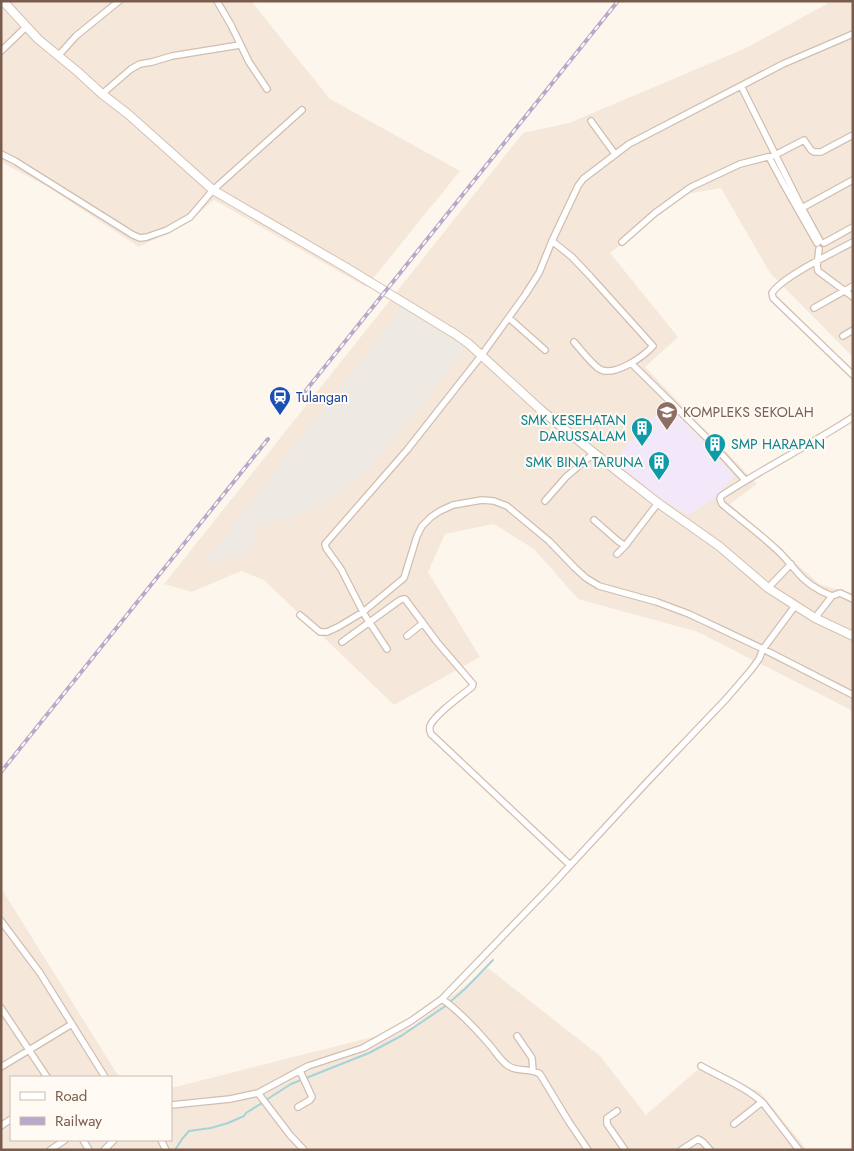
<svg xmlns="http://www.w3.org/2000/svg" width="854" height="1151" viewBox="0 0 854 1151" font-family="Jost,sans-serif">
  <rect width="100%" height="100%" fill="#fdf6ec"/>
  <path fill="#f5e8da" d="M1,1H251L330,99L460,171L366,287L214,200L189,222L139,247L48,187L1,162Z
    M832,1H853V357L770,273L721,188L686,194L610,253L678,337L645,367L757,484L730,504L819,584L853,594V711L698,632L578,599L534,549L494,524L445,534L428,572L480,657L394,705L264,580L241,571L192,592L164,584L523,133L569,123L744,49Z
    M1,888L119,1077H11V1140H171V1088L412,1027L488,968L600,1056L646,1115L704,1064L760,1092L807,1150H1Z"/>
  <path fill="#efe9e4" d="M401,307L465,347L424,402L364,473L327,501L290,518L260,526L248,554L202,565L284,458L371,350Z"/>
  <path fill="#f3e8fa" d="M666,402L735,476L711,501L688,515L660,498L613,461Z"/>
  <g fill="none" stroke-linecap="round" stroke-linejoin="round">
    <path stroke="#a5d3da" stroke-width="2" d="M450,1002L466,988L493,960
      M266,1100L291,1084L369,1053L401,1036L447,1005
      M175,1150L182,1139L189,1131L211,1128L228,1123L244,1116L246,1113L262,1103"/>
    <g stroke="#d1beb0" stroke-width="8">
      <path id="street" d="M217,1L231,25L249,62L267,89
        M1,51L26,27
        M58,56L76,36L119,1
        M741,86L802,208L820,241
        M102,94L131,69L140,64L152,62L172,56L240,45
        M591,121L615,154
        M1,154L15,161L133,235L140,238L147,237L167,230L190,217L213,190L302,110
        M769,157L784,185L817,243
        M800,209L853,180
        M552,241L572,257L590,276L653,346C643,357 612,379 598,368C589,361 581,350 574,342
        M622,242L655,213L691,187L740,164L775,155L804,140L811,150L814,152H821L853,135
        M853,242C833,253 783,276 772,293L773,298L853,375
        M824,243L853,227
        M819,249L817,266L818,271L853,297
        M814,308L853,286
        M509,318L545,350
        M843,336L853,330
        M631,363L706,437L745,480
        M545,501L566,477L594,453
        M594,520L618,541L625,546L658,503
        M617,554L625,546
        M768,588L791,564
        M832,596C819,591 806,583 797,572C790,564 784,556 776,549C759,533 740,519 722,504L720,499L721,496C764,468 810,445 853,417
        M300,615L320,632H327L338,627L363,612L404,578L417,536L422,526L431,517L440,511L453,505L482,500L494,501L507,506L549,541L575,568L586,578L599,586L657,602L689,614L763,649L853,695
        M815,618L832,596L840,593L853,599
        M407,636L423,623
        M342,642L400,600L403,599H405L437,642L473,684L472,687C462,695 434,715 430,726C429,730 430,731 431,734L570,865
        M387,649L364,614L341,569L326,548L325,544L407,450L481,356L525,295L539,273L552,241L578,186L583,179L629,144L783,64L853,34
        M1,921L40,973L105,1077
        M442,999L551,886L648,781L727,698L751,670L759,659L763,649L795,606
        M1,1008L47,1077
        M517,1036L532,1058L533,1071
        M701,1066C722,1078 746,1087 763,1103L799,1150
        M1,1067L72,1024
        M171,1105L230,1099L258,1093
        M298,1107L310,1100L312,1097L300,1071
        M617,1111L607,1118V1124L625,1150
        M734,1124L762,1102
        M1,1126L11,1119
        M83,1140L89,1150
        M161,1140L166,1150
        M50,1150L65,1140
        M104,1150L114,1140
        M304,1150L290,1135L258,1093L308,1066L363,1048L411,1021L442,999C459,1011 474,1027 487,1042C494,1049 499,1059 507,1065C517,1073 530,1067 540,1074L569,1122L588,1150
        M681,1150L698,1139L703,1142L710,1150"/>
    </g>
    <g stroke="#d6c0b0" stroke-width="10">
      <path id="secondary" d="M3,1L38,39L78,72L102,94L128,114L213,190L347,268L455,334L469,344L541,410L594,453L658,503L719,546L768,588L815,618L853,636"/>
    </g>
    <use href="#street" stroke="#fff" stroke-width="5.5"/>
    <use href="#secondary" stroke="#fff" stroke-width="8"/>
    <g stroke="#b9a8c9" stroke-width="4">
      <path id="rail" d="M299,399L618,1
        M1,772L268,439"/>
    </g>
    <use href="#rail" stroke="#fffaf3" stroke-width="2" stroke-dasharray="5.5" stroke-linecap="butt"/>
  </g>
  <defs>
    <g id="station-pin" transform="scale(1.125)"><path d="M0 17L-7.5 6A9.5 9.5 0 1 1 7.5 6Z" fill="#1a4fb4" stroke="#fffaf3"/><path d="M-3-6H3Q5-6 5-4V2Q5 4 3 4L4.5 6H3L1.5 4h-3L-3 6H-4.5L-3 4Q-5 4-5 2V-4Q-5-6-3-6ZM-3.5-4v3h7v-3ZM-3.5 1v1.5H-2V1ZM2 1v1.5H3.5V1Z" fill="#fff"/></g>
    <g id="school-pin" transform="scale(1.125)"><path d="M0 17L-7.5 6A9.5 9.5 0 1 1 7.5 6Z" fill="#8d6e63" stroke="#fffaf3"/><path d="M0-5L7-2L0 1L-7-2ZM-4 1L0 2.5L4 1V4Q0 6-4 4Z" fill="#fff"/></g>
    <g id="building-pin" transform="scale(1.125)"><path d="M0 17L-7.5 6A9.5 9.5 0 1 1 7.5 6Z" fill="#0f9aa8" stroke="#fffaf3"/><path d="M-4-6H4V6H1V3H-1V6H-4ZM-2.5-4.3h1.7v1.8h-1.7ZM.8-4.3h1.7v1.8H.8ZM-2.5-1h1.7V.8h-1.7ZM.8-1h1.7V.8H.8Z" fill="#fff"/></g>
  </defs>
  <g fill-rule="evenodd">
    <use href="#station-pin" x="280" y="397"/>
    <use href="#school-pin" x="667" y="412"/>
    <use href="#building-pin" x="642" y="428"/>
    <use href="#building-pin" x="715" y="444"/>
    <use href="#building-pin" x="659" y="462"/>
  </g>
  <g text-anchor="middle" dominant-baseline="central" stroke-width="4" stroke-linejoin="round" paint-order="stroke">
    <g font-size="14" fill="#164399" stroke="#fffaf3" text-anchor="start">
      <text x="296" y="397">Tulangan</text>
    </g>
    <g font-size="14" fill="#785e54" stroke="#fffaf3" text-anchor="start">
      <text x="683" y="412">KOMPLEKS SEKOLAH</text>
    </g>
    <g font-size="14" fill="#0d838f" stroke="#fffaf3" text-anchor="end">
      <text x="626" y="420">SMK KESEHATAN<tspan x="626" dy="16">DARUSSALAM</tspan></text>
      <text x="731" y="444" text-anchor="start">SMP HARAPAN</text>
      <text x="643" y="462">SMK BINA TARUNA</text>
    </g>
  </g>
  <rect width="854" height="1151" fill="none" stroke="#7a5c4d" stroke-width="5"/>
  <rect x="10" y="1076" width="162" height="65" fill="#fffaf3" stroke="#cabbb1"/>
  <rect x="20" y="1092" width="25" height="8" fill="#ffffff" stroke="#cabbb1"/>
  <text x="55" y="1101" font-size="15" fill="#7a5c4d">Road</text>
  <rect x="20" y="1117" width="25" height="8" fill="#b9a8c9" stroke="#cabbb1"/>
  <text x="55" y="1126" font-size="15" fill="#7a5c4d">Railway</text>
</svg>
